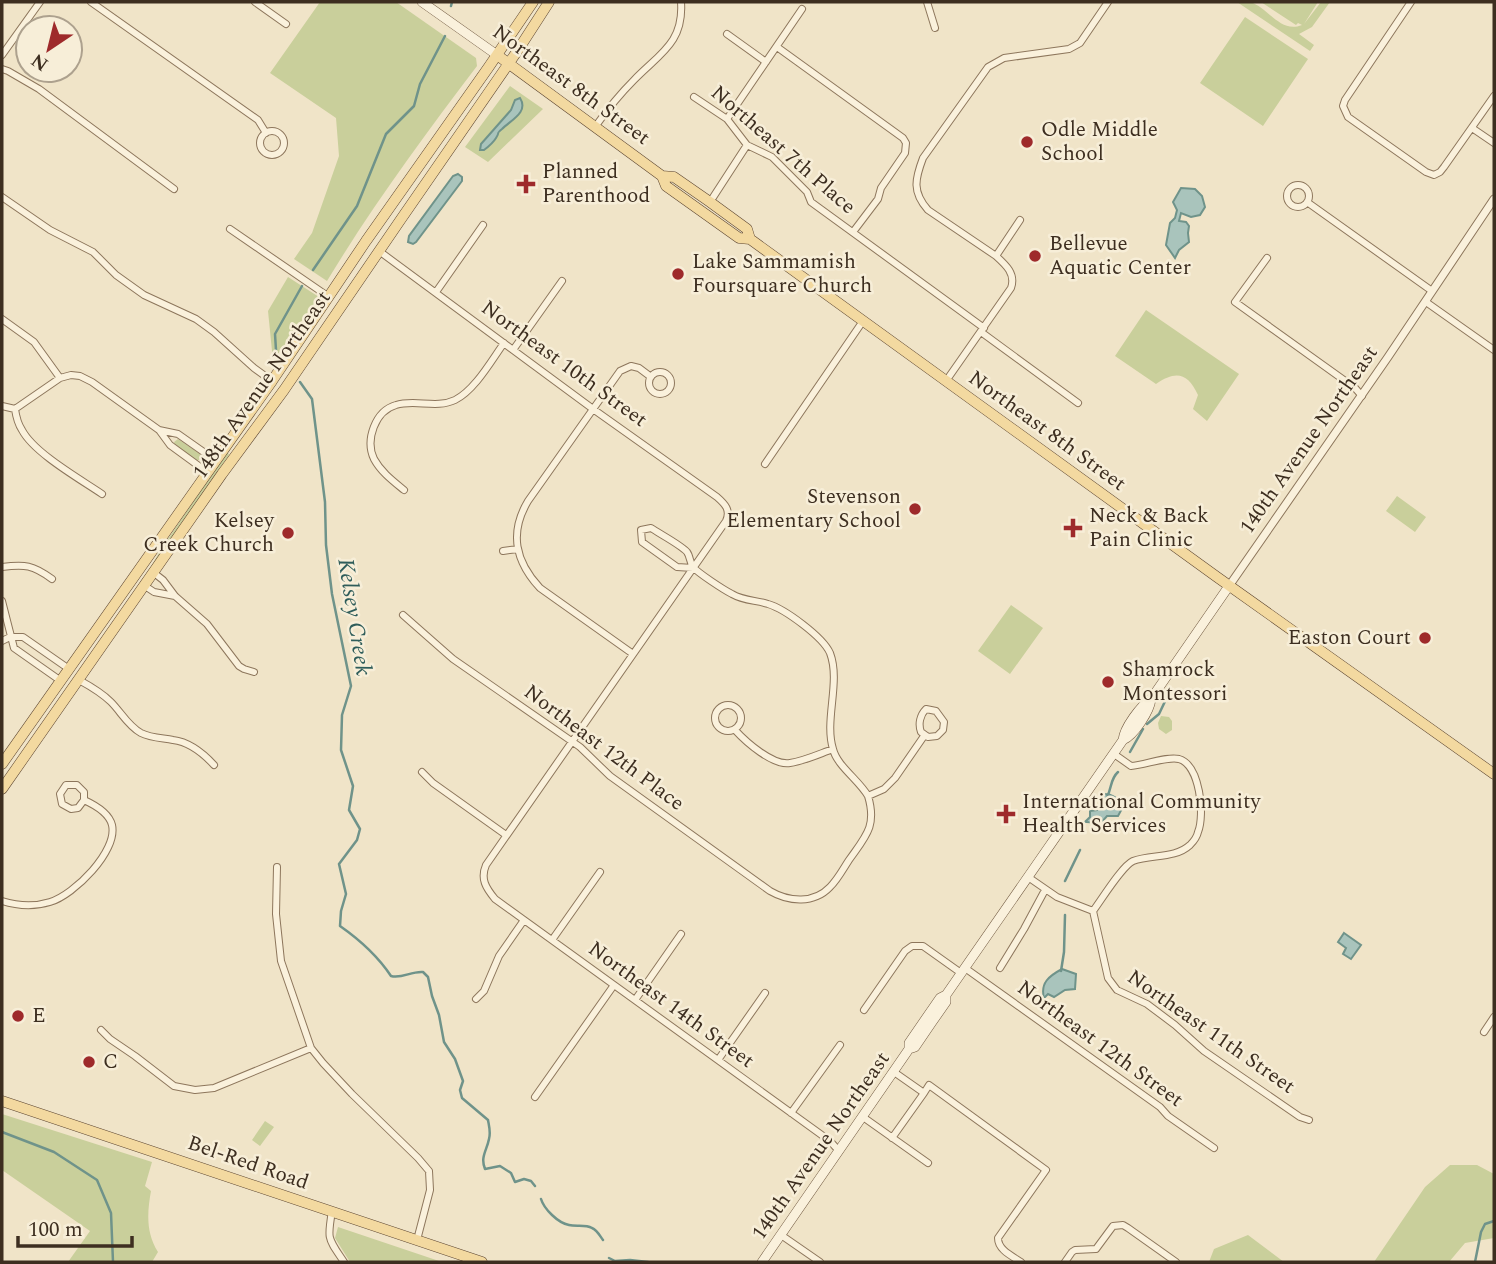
<svg xmlns="http://www.w3.org/2000/svg" width="1496" height="1264" viewBox="0 0 1496 1264" font-family="Spectral,serif">
  <rect width="100%" height="100%" fill="#f0e4c8"/>
  <path fill="#c9cf9b" d="M320,2H396L476,58L477,66C424,136 373,205 327,281L294,259L312,233L339,156L336,118L270,73Z
    M1237,2C1241,2 1246,1 1250,2C1268,7 1280,34 1302,25L1298,23L1296,25L1261,2H1318L1304,24L1321,2H1330L1312,27L1299,34L1314,45L1310,51Z
    M1245,17L1308,59L1263,126L1200,83Z
    M510,86L543,109L488,162L465,147Z
    M288,277L319,297L273,361L268,311Z
    M1146,310L1239,374L1207,421L1193,409L1198,395C1188,373 1176,370 1156,384L1115,356Z
    M178,439L200,454L201,457L199,460H195L175,445L174,442Z
    M226,453H228L229,455L207,486L197,506L123,608L152,565L160,551Z
    M1397,496L1426,517L1415,532L1386,511Z
    M1011,605L1043,628L1010,674L978,651Z
    M1161,716L1169,717L1172,721V730L1166,734L1159,729L1158,723Z
    M2,1114L152,1162L145,1186L151,1191C147,1213 146,1233 158,1252L152,1262H68L90,1231L2,1170Z
    M265,1121L274,1127L260,1146L252,1140Z
    M1450,1165H1477L1494,1174V1238L1465,1243L1449,1262H1374L1425,1187Z
    M338,1227L442,1262H350L335,1238Z
    M1248,1235L1284,1262H1209L1214,1249Z"/>
  <path fill="#a9c4bc" stroke="#6f938a" stroke-width="2" d="M520,98C529,112 511,120 502,129C495,135 501,130 496,138C493,143 488,147 484,150H480L481,144L511,110L515,100Z
    M458,174L462,177V181L416,242L413,244L408,242L409,236L453,176Z
    M1181,188L1195,189L1202,196L1205,207L1200,215L1191,217L1181,213L1179,221L1186,222L1189,226L1188,233L1189,242L1179,250L1175,258L1166,245L1170,223L1175,218L1177,210L1173,202Z
    M1104,794C1113,794 1118,799 1124,805L1118,816H1107L1101,823L1085,822L1090,817V811L1097,810C1101,805 1100,800 1104,794Z
    M1344,933L1361,945L1351,959L1343,954L1346,948L1338,942Z
    M1062,969L1076,974L1075,989L1065,990L1054,997L1048,994L1044,998C1040,983 1049,976 1062,969Z"/>
  <g fill="none" stroke-linecap="round" stroke-linejoin="round">
    <path stroke="#6f938a" stroke-width="2.5" d="M451,6L452,2
      M313,270L357,206L386,134L414,106L420,84L445,36
      M276,350L275,334L302,286
      M300,382L312,399L325,502L326,545L332,594L351,686L342,715L341,750L353,786L349,810L360,829L357,840L339,864L346,894L341,911L340,926C360,940 377,955 391,976C402,979 411,971 423,972L428,977L432,996L439,1015L444,1042L455,1059L463,1081L460,1090L462,1098L488,1120C489,1126 491,1132 489,1139C487,1150 480,1157 485,1169L500,1166L511,1173L515,1182L524,1179L531,1181L535,1186
      M1147,724L1159,714L1169,693
      M1130,752L1143,729
      M1107,797C1112,788 1110,779 1118,772
      M1065,881L1080,850
      M1061,971L1064,952L1065,915
      M2,1132L54,1152L97,1180L111,1213L113,1262
      M541,1199C544,1209 558,1223 569,1225C576,1227 585,1224 592,1228C597,1230 600,1236 603,1240
      M609,1258L615,1261L630,1260L648,1262
      M1475,1262L1481,1232L1485,1224L1494,1221"/>
    <g stroke="#8d765c" stroke-width="8">
      <path id="minor" d="M91,2L258,120L266,133
        M255,2L286,24
        M927,2L935,28
        M1411,2L1345,100L1343,106L1348,117L1426,172L1434,175L1440,172L1444,167L1494,96
        M727,34L766,62
        M777,47L903,138L906,143L905,153L881,188L878,199L853,232
        M2,55L40,2
        M2,69L8,71L39,89L174,189
        M694,97L727,119L747,145L772,157L807,192L811,202L984,328
        M727,119L802,9
        M595,127C607,110 620,94 634,80C659,54 684,43 681,2
        M1472,128L1494,143
        M260 143a12 12 0 1 1 24 0a12 12 0 1 1-24 0Z
        M1287 196a11 11 0 1 1 22 0a11 11 0 1 1-22 0Z
        M2,197L50,230L93,252L116,275L144,295L196,319L214,332L254,368L272,381
        M710,202L747,145
        M1307,202L1432,291
        M230,229L329,297
        M379,251L593,409L717,497C725,504 731,510 726,521L486,865C480,879 486,888 495,899L830,1141L839,1151
        M996,256L928,210C912,192 915,179 923,158L988,67L1004,58L1069,49L1080,43L1108,2
        M1267,258L1235,302L1355,388L1362,396
        M436,292L483,225
        M1426,302L1494,350
        M2,319L34,342L60,378L71,375L80,376L92,382L159,430L170,445L207,472
        M981,332L1078,403
        M513,350L562,281
        M649 383a11 11 0 1 1 22 0a11 11 0 1 1-22 0Z
        M946,381L1011,288C1016,274 1006,265 996,256L1020,220
        M2,406L15,409C16,416 18,424 22,430C34,453 80,479 102,494
        M15,409L60,378
        M159,430L178,434L215,460
        M765,464L863,321
        M404,490C393,481 381,472 374,459C365,440 375,411 396,405C415,399 436,409 455,400C475,390 491,361 504,343
        M503,551L518,549
        M2,567C25,564 33,565 52,579
        M693,568L677,567L642,542L641,530L651,528C660,534 681,545 687,552C690,556 690,563 693,567C698,573 724,590 732,594C744,601 756,600 768,604C785,609 823,637 830,653C841,682 824,720 833,749C837,766 859,780 868,796
        M154,573L163,580L175,596L207,624L239,666L244,669L254,672
        M145,586L154,592L175,596
        M2,601L14,648L61,681
        M403,615L453,659L580,747L610,776L770,891C789,902 814,904 830,887C838,879 843,869 849,860C866,836 877,826 868,796L884,789L895,778L924,736
        M2,641L10,637H23L69,669
        M633,654L540,588C515,561 509,533 528,501L620,371L631,366L639,368L651,377
        M79,680C90,686 102,693 111,702C121,712 128,726 141,733C151,738 163,738 173,740C190,742 203,753 214,765
        M715 718a13 13 0 1 1 26 0a13 13 0 1 1-26 0Z
        M926,709L936,711L944,722L943,730L937,736L928,737L921,732C918,724 920,715 926,709Z
        M735,730C746,742 773,766 790,763C804,761 819,754 833,749
        M422,772L433,783L506,835
        M277,867L276,914L281,961L311,1048L323,1063L352,1094L418,1158L429,1171L430,1190L417,1240
        M1028,877L1057,897L1093,911L1108,978L1117,990L1147,1004L1175,1025L1204,1051L1300,1117L1309,1120
        M2,901C18,906 34,907 50,902C74,895 118,851 112,825C109,813 95,805 84,800V792L77,785H66L60,794L62,804L71,809L78,808L84,800
        M1093,911C1102,899 1122,866 1133,861C1151,854 1175,859 1190,845C1193,842 1197,837 1198,832C1205,815 1200,765 1179,759C1167,756 1145,765 1131,766L1114,754
        M552,940L600,872
        M965,968L1160,1107L1168,1116L1214,1148
        M1000,968L1024,929L1045,890
        M476,999L484,991L499,956L524,920
        M635,1000L681,934
        M864,1010L905,951L912,946H923L961,973
        M101,1030L110,1039L135,1056L174,1086L195,1090L214,1088L311,1048
        M1484,1032L1494,1017
        M718,1060L765,993
        M894,1072L924,1093L929,1085L1046,1170L998,1238C998,1250 1012,1256 1021,1262
        M535,1097L614,985
        M791,1113L840,1045
        M863,1117L928,1163
        M892,1138L924,1093
        M332,1211C327,1240 328,1238 344,1262
        M781,1235L820,1262
        M1065,1262L1072,1252L1075,1250L1096,1249L1113,1226L1123,1225L1128,1228L1176,1262"/>
    </g>
    <g stroke="#8d765c" stroke-width="9">
      <path id="tertiary" d="M1229,586L1388,357L1494,199"/>
    </g>
    <g stroke="#6f573f" stroke-width="10">
      <path id="secondary" d="M422,2L497,55
        M1123,740C1134,735 1150,711 1151,699
        M909,1049V1043L940,998L946,995L1123,740C1124,728 1141,705 1151,699L1229,586
        M762,1262L909,1049L915,1047L932,1022L946,1002V995"/>
    </g>
    <g stroke="#5b4430" stroke-width="11">
      <path id="primary" d="M497,55L662,176L674,177L710,202L747,229L750,239
        M662,176L666,186L739,238L750,239L1217,577L1494,774
        M2,764L272,381L366,241L488,68L533,2
        M2,789L222,474L284,390L399,222L518,50L549,2
        M2,1101L482,1262"/>
    </g>
    <use href="#minor" stroke="#faf1dc" stroke-width="6"/>
    <use href="#tertiary" stroke="#faf1dc" stroke-width="7"/>
    <use href="#secondary" stroke="#faf1dc" stroke-width="9"/>
    <use href="#primary" stroke="#f3d9a0" stroke-width="10"/>
  </g>
  <g fill="#9e2a2b" stroke="#f7eed8" stroke-width="2.5">
    <circle cx="1027" cy="142" r="7"/>
    <path d="M522.5 173.5h7v7h7v7h-7v7h-7v-7h-7v-7h7z"/>
    <circle cx="1035" cy="256" r="7"/>
    <circle cx="678" cy="274" r="7"/>
    <circle cx="915" cy="509" r="7"/>
    <path d="M1069.5 517.5h7v7h7v7h-7v7h-7v-7h-7v-7h7z"/>
    <circle cx="288" cy="533" r="7"/>
    <circle cx="1425" cy="638" r="7"/>
    <circle cx="1108" cy="682" r="7"/>
    <path d="M1002.5 803.5h7v7h7v7h-7v7h-7v-7h-7v-7h7z"/>
    <circle cx="18" cy="1016" r="7"/>
    <circle cx="89" cy="1062" r="7"/>
  </g>
  <g text-anchor="middle" dominant-baseline="central" stroke-width="5" stroke-linejoin="round" paint-order="stroke">
    <g font-size="21" fill="#3d2e20" stroke="#f7eed8">
      <text transform="translate(571 85) rotate(36)">Northeast 8th Street</text>
      <text transform="translate(783 150) rotate(41)">Northeast 7th Place</text>
      <text transform="translate(564 364) rotate(36)">Northeast 10th Street</text>
      <text transform="translate(262 385) rotate(-55)">148th Avenue Northeast</text>
      <text transform="translate(1047 431) rotate(36)">Northeast 8th Street</text>
      <text transform="translate(1309 440) rotate(-55)">140th Avenue Northeast</text>
      <text transform="translate(604 748) rotate(37)">Northeast 12th Place</text>
      <text transform="translate(671 1005) rotate(36)">Northeast 14th Street</text>
      <text transform="translate(1211 1032) rotate(35)">Northeast 11th Street</text>
      <text transform="translate(1100 1044) rotate(36)">Northeast 12th Street</text>
      <text transform="translate(821 1146) rotate(-55)">140th Avenue Northeast</text>
      <text transform="translate(248 1163) rotate(19)">Bel-Red Road</text>
    </g>
    <g font-size="21" fill="#3d2e20" stroke="#f7eed8" text-anchor="start">
      <text x="1041" y="130">Odle Middle<tspan x="1041" dy="24">School</tspan></text>
      <text x="542" y="172">Planned<tspan x="542" dy="24">Parenthood</tspan></text>
      <text x="1049" y="244">Bellevue<tspan x="1049" dy="24">Aquatic Center</tspan></text>
      <text x="692" y="262">Lake Sammamish<tspan x="692" dy="24">Foursquare Church</tspan></text>
      <text x="901" y="497" text-anchor="end">Stevenson<tspan x="901" dy="24">Elementary School</tspan></text>
      <text x="1089" y="516">Neck &amp; Back<tspan x="1089" dy="24">Pain Clinic</tspan></text>
      <text x="274" y="521" text-anchor="end">Kelsey<tspan x="274" dy="24">Creek Church</tspan></text>
      <text x="1411" y="638" text-anchor="end">Easton Court</text>
      <text x="1122" y="670">Shamrock<tspan x="1122" dy="24">Montessori</tspan></text>
      <text x="1022" y="802">International Community<tspan x="1022" dy="24">Health Services</tspan></text>
      <text x="32" y="1016">E</text>
      <text x="103" y="1062">C</text>
    </g>
    <g font-size="23" font-style="italic" fill="#2f5d5a" stroke="#f7eed8">
      <text transform="translate(354 617) rotate(81)">Kelsey Creek</text>
    </g>
  </g>
  <rect width="1496" height="1264" fill="none" stroke="#3d2e20" stroke-width="7"/>
  <g transform="translate(49 49) rotate(215)"><circle r="33" fill="#f7eed8" stroke="#ada18e" stroke-width="2"/>
  <path d="M0-5L12 26L0 18L-12 26Z" fill="#9e2a2b"/>
  <text y="-10" font-size="19" font-weight="bold" text-anchor="middle" fill="#3d2e20">N</text>
  </g>
  <path d="M18 1236v10h114v-10" fill="none" stroke="#3d2e20" stroke-width="3.5"/>
  <text x="28" y="1236" font-size="21" fill="#3d2e20" stroke="#f7eed8" stroke-width="5" paint-order="stroke">100 m</text>
</svg>
